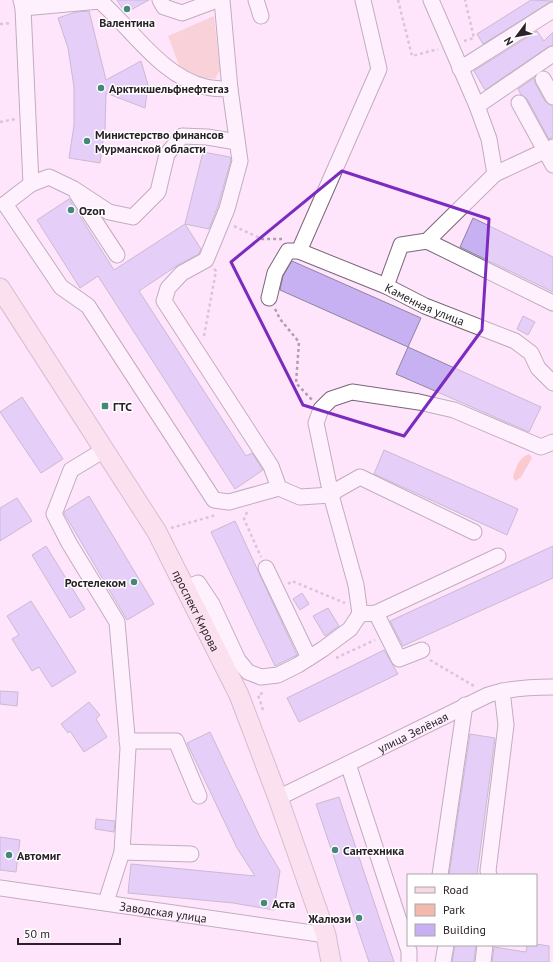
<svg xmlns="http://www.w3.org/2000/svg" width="553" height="962" viewBox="0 0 553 962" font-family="'PT Sans',sans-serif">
  <rect width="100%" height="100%" fill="#fee5fb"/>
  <path fill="#f4b9ae" d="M214,16L220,70L215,79L190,76L180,68L168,36Z"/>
  <path fill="#f5a899" d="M529,454L532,458L521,477L515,481L513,477C516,468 519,457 529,454Z"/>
  <path fill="#c7b1f3" stroke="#8d859f" d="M117,0H149L125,13Z
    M531,0L553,1L483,44L477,34Z
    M89,11L106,80L141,61L148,85L145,108L106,93L105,128L100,163L69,158L74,125V87L68,48L58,18L76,12Z
    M537,31L544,41L553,32V45L548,47L485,90L474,71Z
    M534,78L535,83L545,101L553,106V137L549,139L527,99L521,95L518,89Z
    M203,152L230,157L231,160L218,206L209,229L185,224Z
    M69,199L114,270L185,224L201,249L199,254L178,265L139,291L246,456L252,453L263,470L235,489L98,276L80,288L37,220Z
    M473,218L553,257V292L460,247Z
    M292,261L421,318L408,347L280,290L283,276Z
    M523,316L535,322L528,335L517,329Z
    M408,347L541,407L529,432L396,374Z
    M22,397L63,459L41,473L0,412Z
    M384,450L518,509L507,535L374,474Z
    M89,496L154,604L127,620L64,513L65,511Z
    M17,498L32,521L0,541V508Z
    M235,521L297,655L275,666L211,532Z
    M46,546L85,609L70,618L32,555Z
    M553,546V578L403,646L390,621Z
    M302,593L309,604L300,610L293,599Z
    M31,601L76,672L52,687L39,667L32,671L12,639L19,635L7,616Z
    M328,608L339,626L325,636L313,616Z
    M384,650L398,674L299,722L287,698Z
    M0,691L18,692L17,706L0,704Z
    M89,702L100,715L96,719L107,737L84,752L70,731L68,733L61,724Z
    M210,732L260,837L280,871L274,910L233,903L128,893L131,864L255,876L237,848L187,743Z
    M470,734L495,738L477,875H449Z
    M339,797L394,962H369L316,804Z
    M96,819L115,821L114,832L95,829Z
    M0,837L20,840L16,872L0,870Z
    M536,944L549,946V962H492L494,947L526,952L527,945Z
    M455,945H476L474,962H452Z"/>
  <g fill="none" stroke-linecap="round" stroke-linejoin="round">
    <g stroke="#7b6678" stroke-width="17">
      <g id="minor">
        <path d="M21,0L23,8L100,1C132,29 162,77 206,87C214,89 222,89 230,89L240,161L227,209L206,260L182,273L168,288L164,301L271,466L279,488L300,497L331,495L337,490L360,477L474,532"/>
        <path d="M160,0L164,7L182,13L217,0"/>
        <path d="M222,0L230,89"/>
        <path d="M256,0L261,16"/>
        <path d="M23,8L31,184L5,204L61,287L88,306L214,500L229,502L279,488"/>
        <path d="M460,69L553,10"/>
        <path d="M543,79L553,97"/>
        <path d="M519,103L553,165"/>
        <path d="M477,106L553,54"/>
        <path d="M495,174L553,147"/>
        <path d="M31,184L49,177L74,189L109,212L133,217L158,192L167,154L182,136L207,137L237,142"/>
        <path d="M77,194L117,255"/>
        <path d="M427,241L553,303"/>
        <path d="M299,251L379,69L363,0"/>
        <path d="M386,286L401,245L427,241L495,174L489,139L477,106L431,0"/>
        <path id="s1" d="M269,298L275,273L288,251H299L386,286L425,306L515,341L531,353L538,368L553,383"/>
        <path d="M104,450L71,470L54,514L69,543L117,622L128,748L122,852L106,902"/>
        <path d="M266,568L309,658"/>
        <path d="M186,588L198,583L212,604L238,660L248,672L261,677L278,675L298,665L323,649L350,629L360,614L356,585L331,495L316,423L321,409L331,399L352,392L419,402L454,410L541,447L553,442"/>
        <path d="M376,613L399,659L422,650"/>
        <path d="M360,614L376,613L498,556"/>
        <path d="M127,741H176L199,796"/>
        <path d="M348,764L409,951V962"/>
        <path id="s2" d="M278,798L488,695C509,688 531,687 553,687"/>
        <path d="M122,852L191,854"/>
        <path d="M440,875L465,705"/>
        <path d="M489,875L488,871L506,725L502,691"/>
        <path id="s3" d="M0,888L326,935"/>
        <path d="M443,962L446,945"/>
        <path d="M483,962L485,945"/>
      </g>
    </g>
    <g stroke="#ad8894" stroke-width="21">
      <g id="major">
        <path id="s4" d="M0,288L157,532L239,695L278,798L326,935L331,962"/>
      </g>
    </g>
    <path stroke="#b09dae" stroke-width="2.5" stroke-dasharray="3 3" stroke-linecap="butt" d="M398,0L412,56L438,49
      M0,24L11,23
      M464,41L474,38L465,0
      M0,122L16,119
      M234,226L262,239H282
      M275,309L280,319L299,342L296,383L312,400
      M204,336L216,271L214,269
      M247,512L244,519L261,557
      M171,528L216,515
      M288,584L292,581L345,603
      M336,658L375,640
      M430,660L474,686
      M263,710L258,695L265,692"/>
    <use href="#minor" stroke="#fff" stroke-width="15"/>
    <use href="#major" stroke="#f8d9e2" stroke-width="19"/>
  </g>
  <path d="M0 0H553V962H0ZM342,171L489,219L482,330L404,436L303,405L231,262Z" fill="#fee5fb" fill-opacity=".55" fill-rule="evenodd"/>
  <path fill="none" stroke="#7b2cbf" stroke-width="3" stroke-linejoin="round" d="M342,171L489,219L482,330L404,436L303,405L231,262Z"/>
  <g fill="#45887a" stroke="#fff" stroke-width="1.5">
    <circle cx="127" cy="9" r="4"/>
    <circle cx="101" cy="88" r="4"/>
    <circle cx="87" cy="141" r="4"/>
    <circle cx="71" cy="210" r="4"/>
    <rect x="101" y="402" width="8" height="8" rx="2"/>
    <circle cx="134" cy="582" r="4"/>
    <circle cx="335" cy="850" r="4"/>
    <circle cx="9" cy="855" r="4"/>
    <circle cx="264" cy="903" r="4"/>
    <circle cx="359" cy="918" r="4"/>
  </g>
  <g text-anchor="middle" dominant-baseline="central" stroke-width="3" stroke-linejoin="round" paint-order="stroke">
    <g font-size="12" font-weight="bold" fill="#2a2129" stroke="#fff" text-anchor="start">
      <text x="127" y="22" text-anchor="middle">Валентина</text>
      <text x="109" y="88">Арктикшельфнефтегаз</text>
      <text x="95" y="134">Министерство финансов<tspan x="95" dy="14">Мурманской области</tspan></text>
      <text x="79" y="210">Ozon</text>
      <text x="113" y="406">ГТС</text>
      <text x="126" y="582" text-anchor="end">Ростелеком</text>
      <text x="343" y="850">Сантехника</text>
      <text x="17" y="855">Автомиг</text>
      <text x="272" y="903">Аста</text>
      <text x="351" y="918" text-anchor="end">Жалюзи</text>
    </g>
    <g font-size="12" fill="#2a2129" stroke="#fff">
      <text stroke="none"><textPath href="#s1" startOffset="199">Каменная улица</textPath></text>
      <text stroke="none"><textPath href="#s4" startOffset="378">проспект Кирова</textPath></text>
      <text stroke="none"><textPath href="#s2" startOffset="150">улица Зелёная</textPath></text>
      <text stroke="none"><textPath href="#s3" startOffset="165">Заводская улица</textPath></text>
    </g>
  </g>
  <rect x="407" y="874" width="130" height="72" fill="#ffffff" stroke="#aaa6a9"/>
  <rect x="415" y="887" width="20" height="6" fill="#f8d9e2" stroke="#aaa6a9"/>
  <text x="443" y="894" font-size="12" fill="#2a2129">Road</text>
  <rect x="415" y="904" width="20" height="12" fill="#f4b9ae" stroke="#aaa6a9"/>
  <text x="443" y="914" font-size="12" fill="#2a2129">Park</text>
  <rect x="415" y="924" width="20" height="12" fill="#c7b1f3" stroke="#aaa6a9"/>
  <text x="443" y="934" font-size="12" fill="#2a2129">Building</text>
  <g transform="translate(517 36) rotate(238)" stroke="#ffffff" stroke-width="3" paint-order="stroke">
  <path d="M0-3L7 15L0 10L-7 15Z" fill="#2a2129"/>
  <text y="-6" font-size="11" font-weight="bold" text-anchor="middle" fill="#2a2129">N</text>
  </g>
  <path d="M18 938v6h102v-6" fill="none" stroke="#2a2129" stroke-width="2"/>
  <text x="24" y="938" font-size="12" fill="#2a2129" stroke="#ffffff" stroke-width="3" paint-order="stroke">50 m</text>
</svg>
